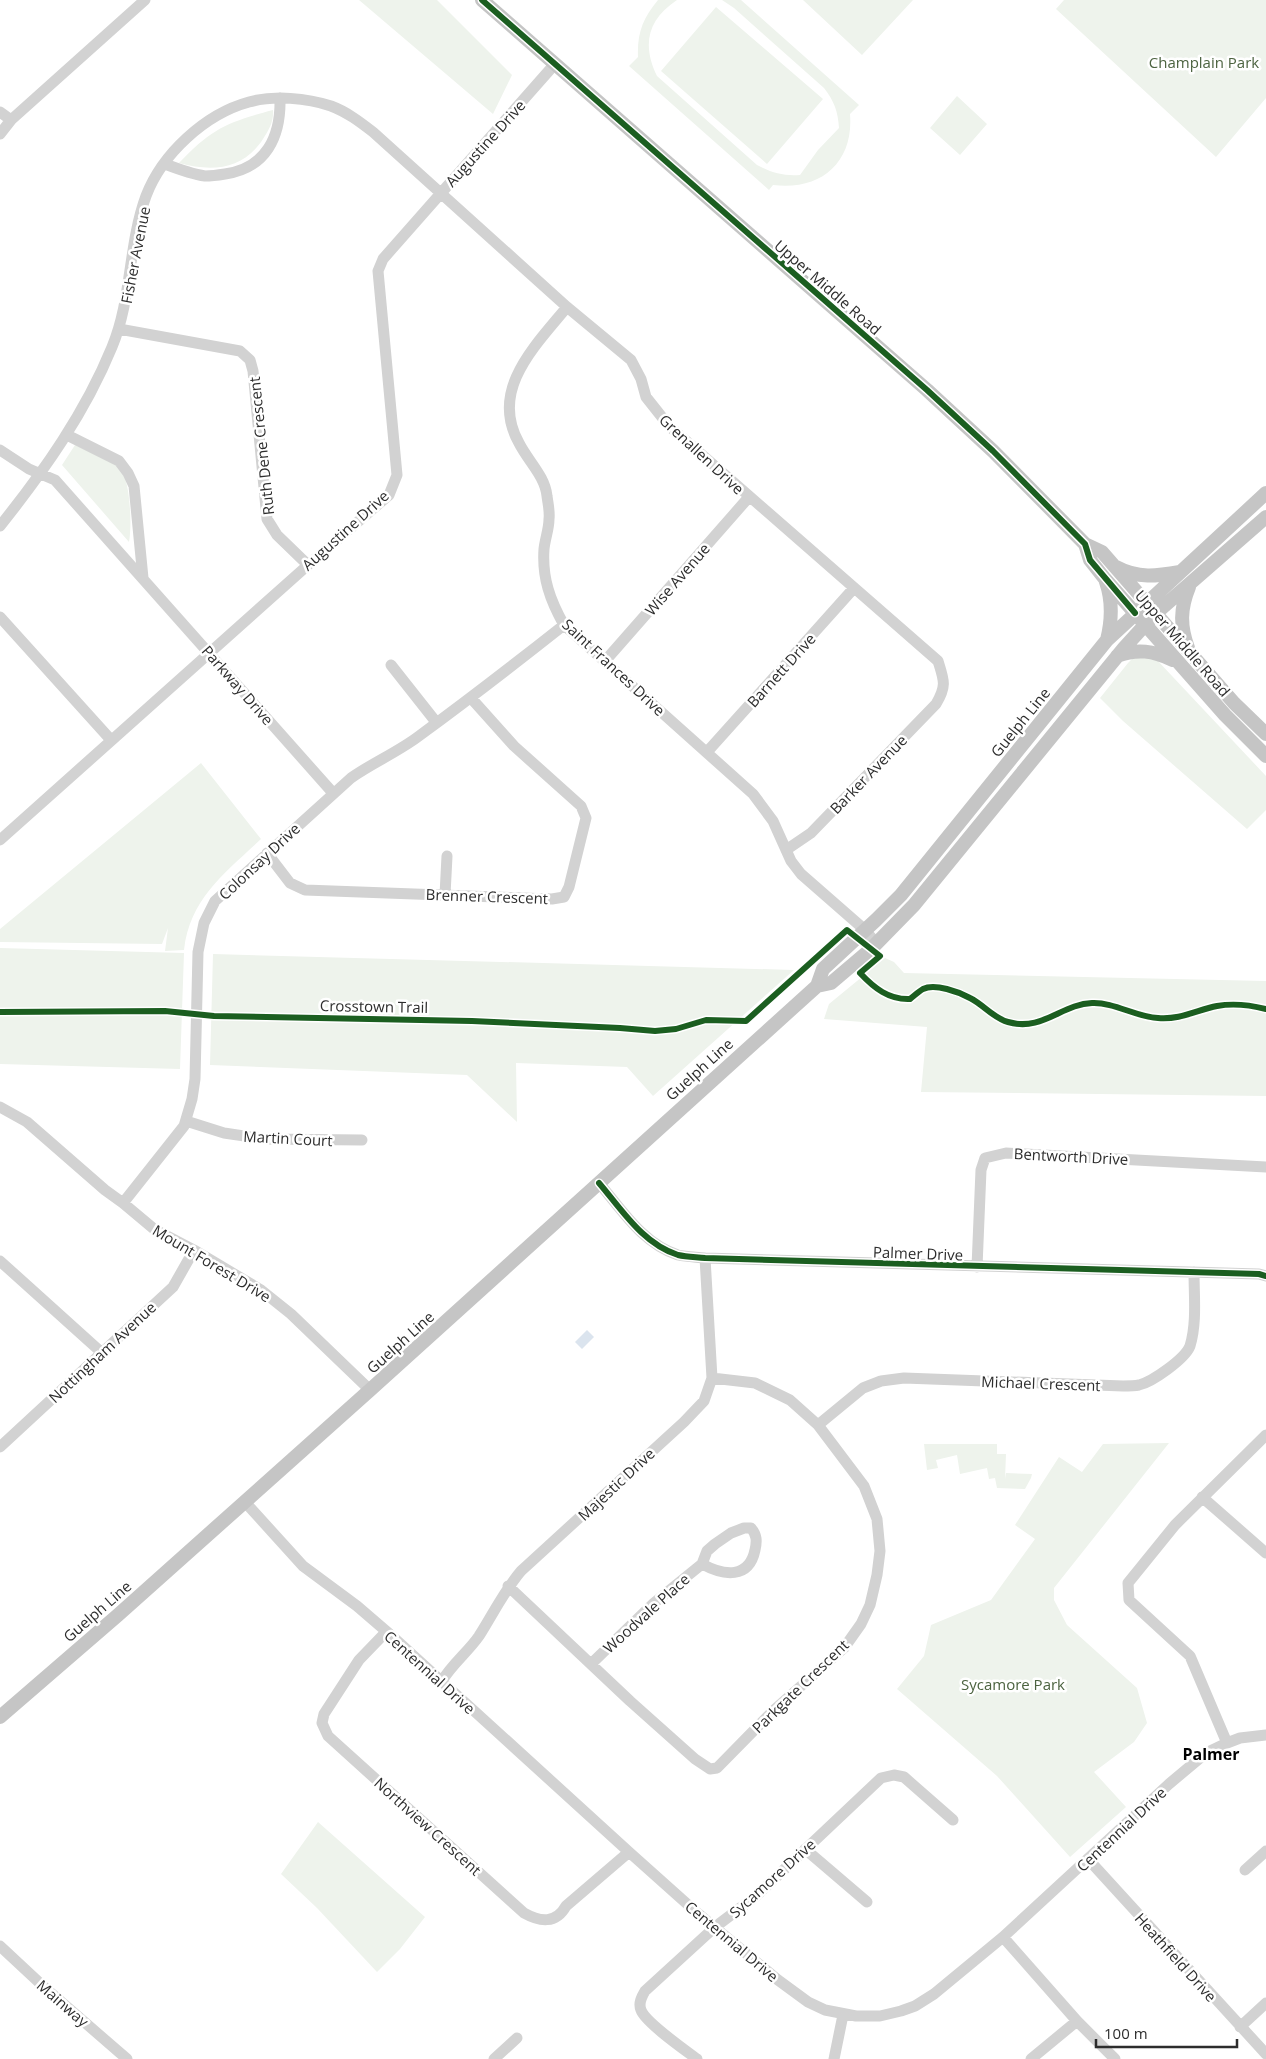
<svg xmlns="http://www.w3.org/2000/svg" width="1266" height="2059" viewBox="0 0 1266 2059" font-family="'Open Sans',sans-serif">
  <rect width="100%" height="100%" fill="#fff"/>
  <path fill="#eef3ec" d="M359,0H437L512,75L493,114Z
    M658,0H677C647,20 642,45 657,76L757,165C772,173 783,176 800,175L818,150L839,128C838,111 834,101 824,88L734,8L722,0H741L859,105L850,114C854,163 820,191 773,185L769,190L629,66L638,57C637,33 643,18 658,0Z
    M803,0H913L862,55Z
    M1064,0H1266V98L1216,157L1056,9Z
    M716,7L823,99L767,164L661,71Z
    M957,96L987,124L960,155L930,128Z
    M273,110C274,121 269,130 263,139C243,170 212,172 179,163C212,128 228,122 273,110Z
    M75,445C89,452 106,457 118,466C131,476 132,527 129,542L62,465Z
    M1141,657L1157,660L1266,776V810L1247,829L1123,721L1100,698L1128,663L1132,659Z
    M201,763L261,839C225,873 190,898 184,950L165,951L168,928L162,944L0,942V929Z
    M0,948L184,953L180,1069L0,1064Z
    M213,954L794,970L653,1096L627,1067L516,1063L517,1122L467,1075L210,1065Z
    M885,958L894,962L904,973L1266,981V1096L921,1092L927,1027L824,1019L829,1004Z
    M1169,1443L1054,1588V1600L1067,1625L1137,1688L1147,1723L1134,1742L1094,1772L1126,1807L1070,1857L997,1776L897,1689L924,1656L931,1625L991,1600L1035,1539L1015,1525L1059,1457L1082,1472L1103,1444Z
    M924,1444H997V1454H1006L1005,1479L1006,1473L1032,1474L1031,1478L1025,1489L997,1488L995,1478L989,1479L987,1468L960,1474L957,1455L936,1460L938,1468L927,1470Z
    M318,1822L425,1917L400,1949L377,1972L317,1908L281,1874Z"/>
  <path fill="#dbe4ee" d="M587,1330L594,1337L582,1349L575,1342Z"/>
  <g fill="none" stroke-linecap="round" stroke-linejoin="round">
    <path stroke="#d2d2d2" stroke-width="11" d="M0,112L11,120
      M0,134L11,120L145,0
      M165,164C178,169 191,174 205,176C212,176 219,175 225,174C266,168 281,137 280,98
      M567,307C535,346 489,390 519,443C528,461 545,476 547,496C548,504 550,512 549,519C549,529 545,539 544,549C542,578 550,600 564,625L753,794L773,821L791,861L801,874L865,930L876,943
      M119,329L240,351L250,360L253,371L267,519L277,535L308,565
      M67,435L119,461L128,473L134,486L143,578
      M0,450L29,469L55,480L333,793
      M0,526C44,471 85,413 112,347C132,299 128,245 146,196C162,154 205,114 249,102C274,95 307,98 331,106C347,112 360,122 373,132L567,307L631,360L641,379L646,397L669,426L938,661C944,680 947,686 936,704L811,833L786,850
      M0,617L111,740
      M605,661L749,497
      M391,665L436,722
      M707,752L854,588
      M0,840L308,565L389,495L397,475L378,271L383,259L554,65
      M267,853L290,883L305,890L552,899L564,897L569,887L586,818L581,806L514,746L471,698
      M445,895L447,856
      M0,1107L27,1122L105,1190L123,1203L154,1229L194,1250L261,1290L291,1314L370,1390
      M186,1121L224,1133L264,1139L362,1140
      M599,1183C622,1210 643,1244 678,1255C687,1257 697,1257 705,1258L1259,1274L1266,1276
      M123,1203L184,1126L192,1099L195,1079L198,952L204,923L215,901L351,778C372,763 398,752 419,736C468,700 516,663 564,625
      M0,1261L101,1352
      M977,1267L981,1170L985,1158L1006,1153L1266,1167
      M818,1425L863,1388L881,1381L904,1378L1123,1386C1128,1386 1134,1386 1139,1385C1152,1382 1185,1359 1190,1346C1197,1323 1194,1296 1194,1272
      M0,1447L173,1287L194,1250
      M1202,1497L1266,1553
      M245,1502L303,1566L357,1606L393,1637L629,1852L695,1911L778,1980L808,2002L825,2010L856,2016H880L901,2011L915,2006L934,1994L1003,1937L1169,1784L1206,1753L1227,1743L1240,1738L1266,1735
      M508,1586L630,1701L695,1759L710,1769L717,1768L774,1710L844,1648L861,1624L870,1605L877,1575L880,1551L877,1519L864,1486L818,1425L790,1400L755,1383L712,1378
      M386,1632L359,1660L324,1714L322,1723L328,1736L524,1913C540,1922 556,1924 566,1906L629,1852
      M591,1664L654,1603L702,1564L707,1551L715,1544L731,1533L744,1528H751C757,1535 757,1541 755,1550C749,1579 724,1576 702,1564
      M442,1681C452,1664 468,1652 479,1636C493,1614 504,1591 521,1571L684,1422L704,1401L712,1378L705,1258
      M1227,1743L1190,1656L1129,1600L1128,1583L1175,1525L1266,1435
      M805,1849L867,1902
      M1088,1859L1266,2054
      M1245,1870L1266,1851
      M1003,1937L1077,2021L1115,2059
      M0,1946L44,1987L127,2059
      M1240,2027L1266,2003
      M494,2059L517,2038
      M697,2059C685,2050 645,2022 641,2010C638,2003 642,1996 645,1991L715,1927L756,1896L881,1778L894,1775L904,1777L953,1820
      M834,2059L843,2015
      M1031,2059L1077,2021"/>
    <path stroke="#c5c5c5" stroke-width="14" d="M482,0L927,390L993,451L1085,544L1102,552L1234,703L1266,734
      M1085,544L1090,560L1105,579L1225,715L1266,756
      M1116,567C1138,579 1157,576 1180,572
      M1106,582C1113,602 1112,620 1107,640
      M1188,648C1180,626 1180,609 1189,587
      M1117,656C1138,648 1153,651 1173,660
      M817,986L831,983L871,949L914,905L1124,648L1155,614L1266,517
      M0,1717L118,1615L370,1390L817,986L823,969L876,920L901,895L1107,640L1266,493"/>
    <g stroke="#fff" stroke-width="9">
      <path id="cycleway" d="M482,0L927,390L993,451L1085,544L1090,560L1135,613
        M0,1012L165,1011L214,1016L472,1021L620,1028L655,1031L676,1029L706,1020L746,1021L847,930L880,956L860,973C874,988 889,1000 910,999C914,996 918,992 923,989C935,983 959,992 970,998C984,1005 993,1018 1008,1022C1042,1032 1062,1004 1092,1003C1114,1002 1136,1017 1158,1018C1180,1020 1197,1010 1217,1006C1234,1003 1250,1005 1266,1009
        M599,1183C622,1210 643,1244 678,1255C687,1257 697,1257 705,1258L1259,1274L1266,1276"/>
    </g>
    <use href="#cycleway" stroke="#1b5e20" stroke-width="6"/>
  </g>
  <g text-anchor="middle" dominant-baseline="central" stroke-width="5" stroke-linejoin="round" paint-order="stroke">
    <g font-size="15" fill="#4c6340" stroke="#fff">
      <text x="1204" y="62">Champlain Park</text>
      <text x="1013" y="1684">Sycamore Park</text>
    </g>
    <g font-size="15" fill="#2d2d2d" stroke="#fff">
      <text transform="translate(485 143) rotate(-48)">Augustine Drive</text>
      <text transform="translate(135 255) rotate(-79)">Fisher Avenue</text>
      <text transform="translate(828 287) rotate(41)">Upper Middle Road</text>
      <text transform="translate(261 446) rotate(-96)">Ruth Dene Crescent</text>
      <text transform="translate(702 454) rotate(43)">Grenallen Drive</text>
      <text transform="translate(345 530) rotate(-42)">Augustine Drive</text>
      <text transform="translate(677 579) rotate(-49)">Wise Avenue</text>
      <text transform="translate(1183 643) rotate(49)">Upper Middle Road</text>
      <text transform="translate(614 667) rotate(43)">Saint Frances Drive</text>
      <text transform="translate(781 670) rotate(-48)">Barnett Drive</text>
      <text transform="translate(238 685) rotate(49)">Parkway Drive</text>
      <text transform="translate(1020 722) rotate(-51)">Guelph Line</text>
      <text transform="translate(868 774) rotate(-46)">Barker Avenue</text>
      <text transform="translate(259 861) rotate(-43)">Colonsay Drive</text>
      <text transform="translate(487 896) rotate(2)">Brenner Crescent</text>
      <text transform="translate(374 1006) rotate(1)">Crosstown Trail</text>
      <text transform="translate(699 1069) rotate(-42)">Guelph Line</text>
      <text transform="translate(288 1138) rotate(3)">Martin Court</text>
      <text transform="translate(1071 1156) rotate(3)">Bentworth Drive</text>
      <text transform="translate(918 1253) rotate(2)">Palmer Drive</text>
      <text transform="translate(212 1263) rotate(31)">Mount Forest Drive</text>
      <text transform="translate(400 1342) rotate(-42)">Guelph Line</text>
      <text transform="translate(102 1352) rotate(-43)">Nottingham Avenue</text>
      <text transform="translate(1041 1383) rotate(2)">Michael Crescent</text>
      <text transform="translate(616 1484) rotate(-43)">Majestic Drive</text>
      <text transform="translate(97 1611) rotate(-41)">Guelph Line</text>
      <text transform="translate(646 1613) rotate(-42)">Woodvale Place</text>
      <text transform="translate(430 1672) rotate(42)">Centennial Drive</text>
      <text transform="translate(800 1686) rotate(-44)">Parkgate Crescent</text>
      <text transform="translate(428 1826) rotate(42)">Northview Crescent</text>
      <text transform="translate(1121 1829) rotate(-43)">Centennial Drive</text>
      <text transform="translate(772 1878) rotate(-42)">Sycamore Drive</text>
      <text transform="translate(732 1941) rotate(40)">Centennial Drive</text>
      <text transform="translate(1176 1957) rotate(48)">Heathfield Drive</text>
      <text transform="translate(63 2003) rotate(41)">Mainway</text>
    </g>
    <g font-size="16" font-weight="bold" fill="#000" stroke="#fff">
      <text x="1211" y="1754">Palmer</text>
    </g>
  </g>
  <path d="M1096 2039v8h141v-8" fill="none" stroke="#2d2d2d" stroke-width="2.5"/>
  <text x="1104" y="2039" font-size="15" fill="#2d2d2d" stroke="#ffffff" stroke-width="4" paint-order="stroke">100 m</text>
</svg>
